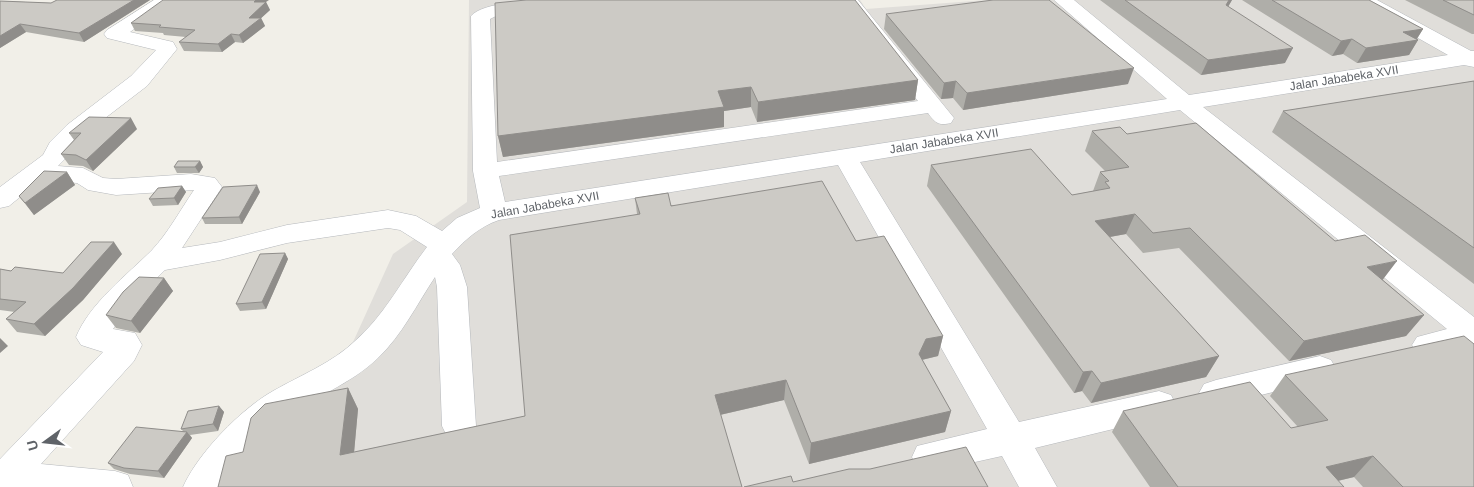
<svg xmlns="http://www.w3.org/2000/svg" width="1474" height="487" viewBox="0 0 1474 487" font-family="Helvetica,sans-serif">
  <rect width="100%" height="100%" fill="#f1efe8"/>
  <path fill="#e0deda" d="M469,0H860L866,9L987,0H1474V487H211L329,395L393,254L467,202Z"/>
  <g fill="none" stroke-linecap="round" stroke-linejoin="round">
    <g stroke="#b5b8bc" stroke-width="1">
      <path id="minor" d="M154,0H175L130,32L173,42L177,49L147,86L83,135L69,149L66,158L58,166L83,168L103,178L116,179L191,174L215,178L222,187L182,248L220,242L287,225L388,210L416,216L442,231L457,218L480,208L473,171L471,16C485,0 545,0 568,0L565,4L559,5L500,14L490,19L497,162L918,101L839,0H858L954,118L951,123C939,126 935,123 928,113L499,176L505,202L1167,99L1054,0H1074L1189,95L1448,55L1358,4L1355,0H1377L1471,51H1474V67L1464,65L1203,107L1474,317V347L1428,357L1417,353L1412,345L1417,337L1447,329L1180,110L860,162L1019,422L1159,391L1171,395L1176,405L1171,415L1035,448L1057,487H1019L1002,456L930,472L917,468L912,457L917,446L987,429L838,165L499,220C479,227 466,239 452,254L460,265L467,287L476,426L471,436L459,440L447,436L442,426L437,287L435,277C417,304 402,335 378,358C351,384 314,397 284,418C259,437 241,463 223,487H183C198,453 241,409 273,391C301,375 332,363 355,341C385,315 403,278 427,247L400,230L388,228L287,243L220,260L165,270L131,303L113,329L135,333L142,345L134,361L41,464L115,471L128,475L133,487H0V459L103,352L81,345L76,337C90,303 127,275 152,250C168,233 181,209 194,190L116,195L88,190L77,183L41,180L9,206L0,208V187L43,155L50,142L67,125L131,76L156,50L107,38L104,34L107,30Z
        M1320,356L1331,360L1336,369L1331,378L1216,406L1204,402L1199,393L1204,384L1216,380Z"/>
    </g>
    <use href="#minor" fill="#fff" fill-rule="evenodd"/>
  </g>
  <path fill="#afaea9" d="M150,0L84,42L26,32L0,48V1L51,3Z
    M526,0L918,80L915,100L757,122L751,107L724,111V127L503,157L498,136Z
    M1100,0H1232L1228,7L1285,63L1201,75Z
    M1242,0H1369L1423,29L1417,39L1418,40L1409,55L1357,63L1343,54L1332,56Z
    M1405,0H1474V34H1472Z
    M266,2L270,10L261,18L265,26L243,43L235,42L222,52L184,51L179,42L186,37L164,35L163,33L135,31L131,23Z
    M886,14L1128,84L963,110L953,98L941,99L884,29Z
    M1474,81V284L1272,132L1283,111Z
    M137,129L93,171L83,166L69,165L61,154L74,140L69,133Z
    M1092,131L1127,134L1383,280L1424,315L1406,336L1289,361L1179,248L1143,253L1126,234L1110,237L1219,356L1206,377L1091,403L1082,391L1074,393L927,186L931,165L1072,195L1093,191L1100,172L1105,171L1085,151Z
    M200,161L203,167L199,173H177L174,167Z
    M67,172L75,185L34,215L19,196Z
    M182,186L186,192L178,205L153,206L149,199Z
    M260,192L242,224H205L202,218Z
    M635,198L856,241L943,336L938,356L922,360L951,411L945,432L809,464L784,400L720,415L742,487L243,452L348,388L358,409L354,452L525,416L637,214Z
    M285,253L288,259L266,309L240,311L236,304Z
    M122,254L83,300L45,336L17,332L6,319L15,312L0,310V269L11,271L63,273Z
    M164,278L173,291L140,333L116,328L106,315Z
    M1285,375L1474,487H1363L1354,477L1338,481L1344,487H1150L1112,432L1123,411L1291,428L1298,427L1270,396Z
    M219,406L224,412L218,431L190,435L192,438L164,478L130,474L114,469L108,463L183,431L181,429Z"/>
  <path fill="#8f8d8a" d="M134,0H150L84,42L79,33Z
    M256,0H269L266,2L270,10L258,21L261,18L265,26L243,43L239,35L249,18L254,2Z
    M1229,0H1232L1220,20L1226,5Z
    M20,24L26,32L0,48V36Z
    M1423,29L1416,40H1418L1409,55L1357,63L1366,48L1403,32Z
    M231,34L235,42L222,52L218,44Z
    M1352,39L1343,54L1332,56L1341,41Z
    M1293,48L1285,63L1201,75L1208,60Z
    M1134,68L1128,84L963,110L967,93Z
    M918,80L915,100L757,122L758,102Z
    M956,81L953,98L941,99L944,83Z
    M751,87V107L724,111V127L503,157L498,136L718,91Z
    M131,118L137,129L93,171L86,160Z
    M200,161L203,167L199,173L195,167Z
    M67,172L75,185L34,215L25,203Z
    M257,185L260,192L242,224L239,217Z
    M182,186L186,192L178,205L174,198Z
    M1135,214L1126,234L1087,241L1095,221Z
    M114,242L122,254L83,300L45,336L34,324Z
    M285,253L288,259L266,309L262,302Z
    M1397,261L1381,282L1367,267Z
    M164,278L173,291L140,333L131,321Z
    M1424,315L1406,336L1289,361L1304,341Z
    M943,336L938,356L921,360L919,354L926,339Z
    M0,338L8,346L0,353Z
    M1219,356L1206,377L1091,403L1101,383Z
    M1092,371L1082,391L1074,393L1083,372Z
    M786,380L784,400L715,416V395Z
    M348,388L358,409L352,475L340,455Z
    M219,406L224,412L218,431L213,424Z
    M951,411L945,432L809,464L811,443Z
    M187,432L192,438L164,478L158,471Z
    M1373,456L1354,477L1311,487L1326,467Z"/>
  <path fill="#cccac5" stroke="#8f8d8a" d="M57,0H134L79,33L20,24L0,36V1L51,3Z
    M163,0H256L254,2H266L249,18H261L239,35L231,34L218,44L179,42L195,30L159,27L161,25L131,23Z
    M526,0H855L918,80L758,102L751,87L718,91L724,107L498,136L495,3Z
    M993,0H1049L1134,68L967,93L956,81L944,83L886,14Z
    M1125,0H1229L1226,5L1293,48L1208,60Z
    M1272,0H1369L1423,29L1403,32L1418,40L1366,48L1352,39L1341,41Z
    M1443,0H1474V15Z
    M1474,81V248L1283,111Z
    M89,117L131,118L86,160L76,155L61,154L81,133H69Z
    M1196,123L1335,241L1365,235L1397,261L1367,267L1424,315L1304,341L1190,228L1153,233L1135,214L1095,221L1219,356L1101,383L1092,371L1083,372L931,165L1031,149L1072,195L1110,188L1105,182L1109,181L1100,172L1129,167L1092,131L1120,127L1127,134Z
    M178,161H200L195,167H174Z
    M44,171L67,172L25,203L19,196Z
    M822,181L856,241L884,236L943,336L926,339L919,354L951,411L811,443L786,380L715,395L742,487H218L226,456L243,452L251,418L265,404L348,388L340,455L525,416L510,235L640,214L635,198L668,193L671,206Z
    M257,185L239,217L202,218L223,187Z
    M182,186L174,198L149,199L158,188Z
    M91,242H114L73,288L34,324L6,319L26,302L0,299V269L11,271L15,267L63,273Z
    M285,253L262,302L236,304L260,254Z
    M139,277L164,278L131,321L106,315L123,292Z
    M1464,336L1474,344V487H1403L1373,456L1326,467L1344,487H1178L1123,411L1250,382L1291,428L1328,420L1285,375Z
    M219,406L213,424L181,429L188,411Z
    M136,427L187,432L158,471L124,468L108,463Z
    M966,447L988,487H744L791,476L793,482L849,469H870Z"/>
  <g text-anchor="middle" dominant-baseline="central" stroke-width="4" stroke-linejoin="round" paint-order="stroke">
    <g font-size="12" fill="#5f6368" stroke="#fff">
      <text transform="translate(1344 78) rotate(-9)">Jalan Jababeka XVII</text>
      <text transform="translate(944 141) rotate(-9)">Jalan Jababeka XVII</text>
      <text transform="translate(545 205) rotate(-10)">Jalan Jababeka XVII</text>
    </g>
  </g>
  <g transform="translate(45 442) rotate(255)" stroke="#ffffff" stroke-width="4" paint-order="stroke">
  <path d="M0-4L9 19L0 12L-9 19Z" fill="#5f6368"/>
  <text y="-8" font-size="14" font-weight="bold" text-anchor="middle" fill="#5f6368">U</text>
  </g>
</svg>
